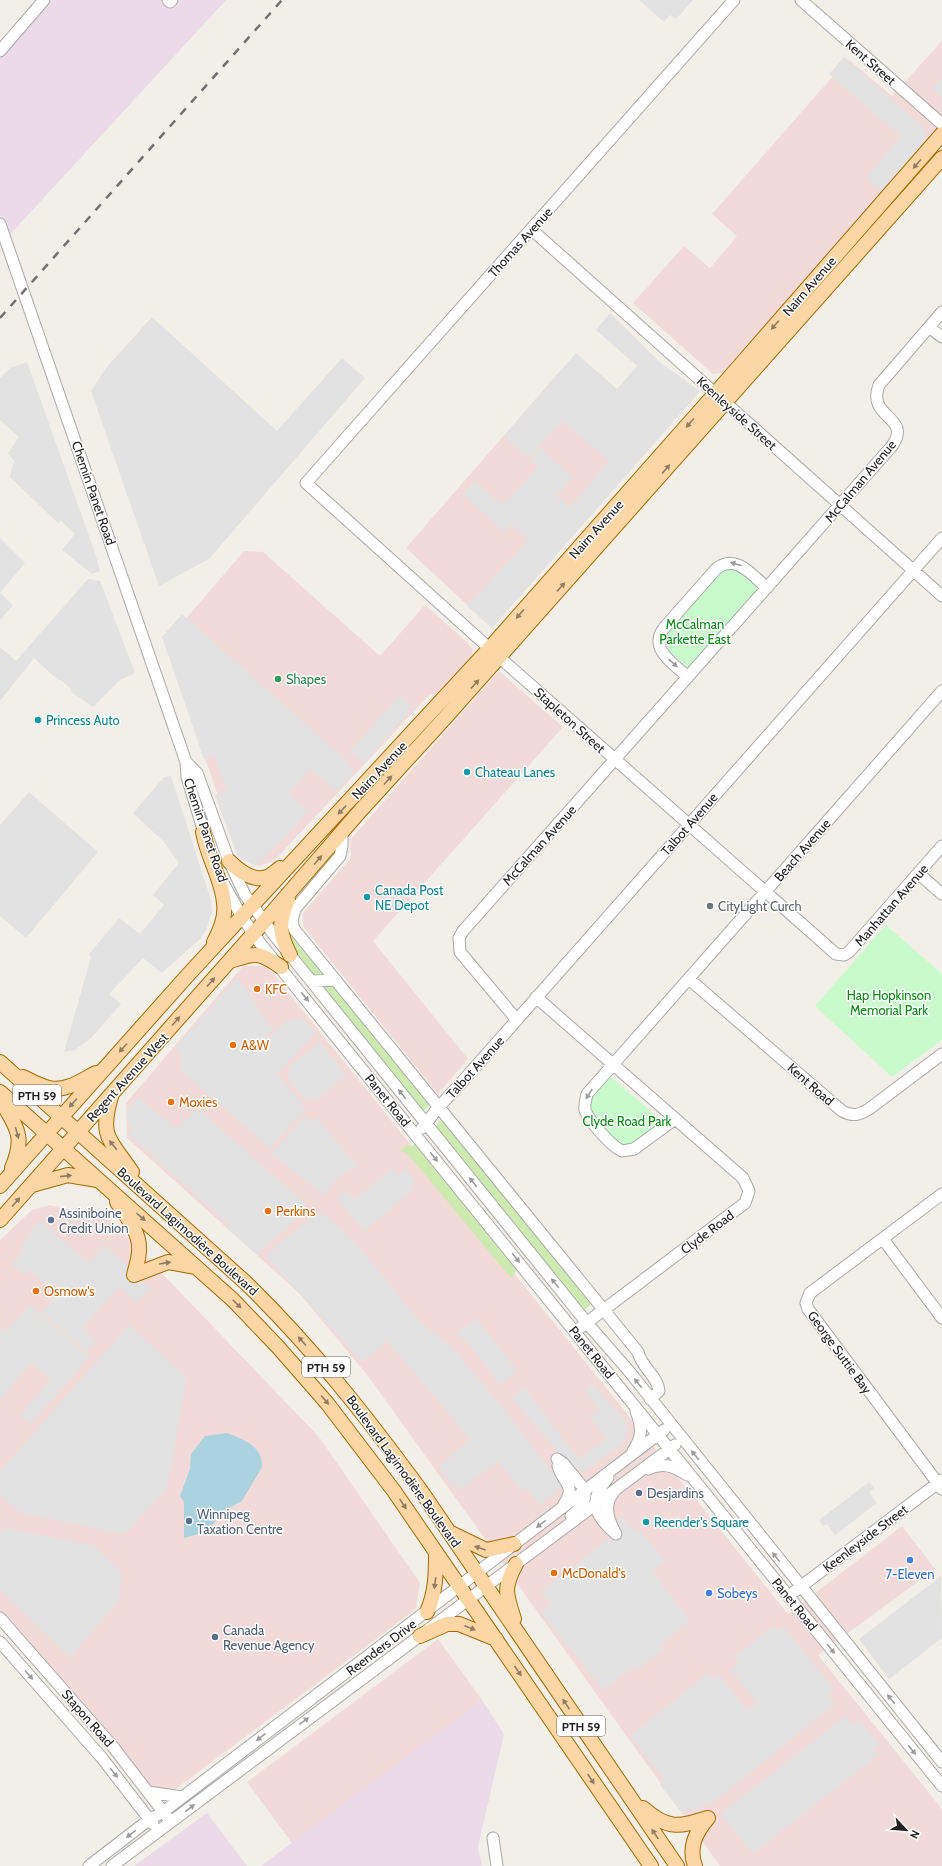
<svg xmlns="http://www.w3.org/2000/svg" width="942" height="1866" viewBox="0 0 942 1866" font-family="Cabin,sans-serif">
  <rect width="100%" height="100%" fill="#f2efe9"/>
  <path fill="#f2dad9" d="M942,41V125L722,373L713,374L633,303L684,246L710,268L737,236L712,214L848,59L892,96Z
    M560,371L605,411L693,391L695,397L492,628L406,548Z
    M244,551L263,552L380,656L425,605L467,642L473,650L471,657L436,694H430L274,861L259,866L239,856L165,643Z
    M499,671L563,727L373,941L468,1059L438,1094L303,926V913L351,858L350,840Z
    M243,966H267L788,1614L902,1526L935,1569L818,1655L942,1809V1866H720L368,1376L299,1293L127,1138L126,1103Z
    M50,1205L110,1219L319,1437L420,1583L416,1609L169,1794L151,1793L87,1710L0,1611V1240L32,1210Z
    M438,1639L482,1700L292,1843L247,1782Z"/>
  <path fill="#ebdbe8" d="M44,0H226L5,240L0,224V51Z
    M482,1700L504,1734L478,1847L482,1866H261Z
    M207,1813L247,1866H134Z"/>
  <path fill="#cdebb0" d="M288,929L292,934L325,975L312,976L290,949Z
    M322,984L333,985L428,1102V1107L423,1111L320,987Z
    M441,1119L591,1304L583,1311L437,1130L436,1126Z
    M408,1144L411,1147L414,1144L417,1147L516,1270L513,1277H510L412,1159L406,1153L400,1151Z"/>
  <path fill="#c8facc" d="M731,567C743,569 756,577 758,590L693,665L687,666C674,655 661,650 668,631L722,571Z
    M886,925L942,974V1040L892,1077L815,1006Z
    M609,1075L663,1122C653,1130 640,1144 627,1146C616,1148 588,1113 590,1102C591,1092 603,1083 609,1075Z"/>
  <path fill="#e2e2e2" d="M639,0H693L676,19L670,15L664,22Z
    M844,57L925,129L926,139L881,191L866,177L901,137L829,74Z
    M942,78V97L933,89Z
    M610,313L662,364L700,391L492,628L467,606L528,540L511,524L504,533L462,493L475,482L503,505L538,467L529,458L540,447L572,477L557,496L570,507L609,461L563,422L527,457L504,436L576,353L617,389L637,366L596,330Z
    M152,317L277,431L342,358L365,378L209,559L159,586L91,391L106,368Z
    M27,362L95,553L100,571L92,574L62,550L75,534L61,521L58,523L10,477L14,461L8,453L19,437L0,420V378L10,368Z
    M0,538L25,563L0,593L13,605L0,620Z
    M88,579L100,581L135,673L120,680L93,707L71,692L72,690L61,680H58L34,658L0,701V647L16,661Z
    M182,614L344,758L354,772L338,790L331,786L310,769L289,794L308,811L289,833L260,860L256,866L238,857L215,795L227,790L214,755L204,759L162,637Z
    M400,695L413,707L364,763L350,751Z
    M171,776L211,900L212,911L206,930L200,939L162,973L143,958L109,994L121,1004L92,1037L75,1050L64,1052L91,957L89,954L119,918L140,934L164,905L153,895L179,863L163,841L133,813L164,777Z
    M29,792L98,852L26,938L0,916V825Z
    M237,978L256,1002L254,1004L273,1029L260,1045L290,1019H303L316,1033L277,1074L306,1109L270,1148L180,1070L181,1052L176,1046Z
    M320,1042L346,1076L315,1101L311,1096L306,1101L286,1076L291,1072L288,1068Z
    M138,1097L177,1129L197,1108L307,1205L299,1216L257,1255L227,1228L229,1225L128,1134L132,1129L128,1122L127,1110Z
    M305,1116L311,1122L317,1117L357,1166L341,1175L324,1195L272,1154Z
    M392,1168L398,1175L405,1169L416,1181L411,1185L414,1189L364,1231L337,1199L347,1191L355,1199Z
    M317,1214L325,1215L357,1244L420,1322L451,1346L494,1397L563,1486L540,1505L526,1488L522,1491L498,1461L461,1489L457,1485L455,1489L439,1466L470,1439L387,1341L362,1362L266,1257L277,1245Z
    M40,1221L89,1263L105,1245L127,1265V1270L150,1288L137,1303L119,1287L82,1328L95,1340L87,1351L42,1312L57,1294L29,1270L24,1274L12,1264L22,1253L24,1241Z
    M30,1305L90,1356L31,1424L20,1415L51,1380L31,1363L0,1399V1327L6,1332Z
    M476,1318L517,1371L500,1384L469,1344L456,1334Z
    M129,1325L187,1377L167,1488L125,1534L20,1513L0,1495V1471Z
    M592,1383L626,1422L628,1431L623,1435L627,1440L583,1473L579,1468L575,1471L512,1398L524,1387L579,1459L606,1439L590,1417L599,1410L585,1390Z
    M869,1482L874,1488L869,1492L877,1503L835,1535L827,1524L823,1526L819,1520Z
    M623,1517L637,1534L641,1531L665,1561L652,1571L690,1621L660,1644L664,1649L636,1670L633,1667L603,1690L541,1612L551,1604L541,1592L620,1530L615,1524Z
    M5,1528L92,1545L122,1572L120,1599L70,1658L0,1590V1534Z
    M941,1576L942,1638L889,1679L859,1639Z
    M773,1626L777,1631L783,1626L834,1689L828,1695L835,1704L710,1805L707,1803L695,1813L691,1808L683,1814L660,1785L665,1780L630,1736L708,1673L713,1679L719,1675L747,1710L757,1702L731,1670L739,1663L734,1657Z
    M845,1716L853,1725L859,1719L879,1744L874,1748L879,1754L753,1854L721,1814Z"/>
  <path fill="#aad3df" d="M227,1433C243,1439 263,1446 262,1467L242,1501L225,1510L206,1532L184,1538V1502L180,1496L190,1469L191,1454L205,1436Z"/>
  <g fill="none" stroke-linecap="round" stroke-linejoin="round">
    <g stroke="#a9a9a9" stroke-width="13">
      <path id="minor" d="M168,0L170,2L172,0
        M734,0L306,483L499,657L836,954L844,955L849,952L942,846
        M801,0L942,124
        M0,51L44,0
        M0,224L186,762L187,777L206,839
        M531,229L942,596
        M929,327L942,337
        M688,677C674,664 648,649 664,628L716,569C736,553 752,575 767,588
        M186,762L197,773L229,861L245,895L274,935L587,1323L628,1370L942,1762
        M342,833V846L340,856L295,909L292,921L294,929L638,1352C641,1367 658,1376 659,1391L650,1399
        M918,873L942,894
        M223,883L242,917L260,943L942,1786
        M689,979L842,1111C853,1117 859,1115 869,1109L942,1054
        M311,981L336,980
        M536,997L743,1178L749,1191L745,1203L581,1327
        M517,1020L460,952L459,938L463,931L892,446C913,416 866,419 879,385L942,312
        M675,1119L634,1149L622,1151C611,1146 589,1121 585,1110C584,1105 586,1099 587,1094L942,691
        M422,1128L426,1124L436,1110L462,1082L942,538
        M942,1194L810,1293L806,1303L808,1309L942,1489
        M883,1239L942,1318
        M633,1451C643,1436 642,1427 636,1411
        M557,1459L563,1463L585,1490C586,1502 580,1509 571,1516
        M558,1466C562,1482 577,1485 564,1504
        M648,1469C663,1462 674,1466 687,1475
        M608,1478C587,1501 595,1516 616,1534
        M614,1530C607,1517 604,1503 614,1492
        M795,1591L942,1480
        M0,1618L114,1748L167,1817
        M0,1642L102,1758L153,1824
        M148,1792L182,1797
        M493,1838L497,1866
        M89,1866L150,1819L163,1812L664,1430
        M112,1866L675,1445"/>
    </g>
    <g stroke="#a06b00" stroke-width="16">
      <path id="major" d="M203,832C207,856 222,879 224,903C226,917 220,930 214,942
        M229,861C238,870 253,882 267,877C271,876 276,871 280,868
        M288,900C278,923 279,933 290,955
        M230,961C256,953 258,951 281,967
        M0,1062L245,1282C311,1346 367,1417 421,1491L677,1866
        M23,1077C31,1081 40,1086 49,1088C66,1092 82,1080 96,1073
        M0,1092L233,1300L278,1347L327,1403L394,1491L651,1866
        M111,1097C99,1138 110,1139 132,1172
        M0,1099C16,1127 26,1135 12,1168
        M32,1185L68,1175L97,1180
        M0,1186L187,976L490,648L722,386L942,134
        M117,1202C125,1215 139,1231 139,1247C140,1256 136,1266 134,1275
        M0,1220L270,915L360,811L444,719L942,158
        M134,1275L168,1262L196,1267
        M451,1533L486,1550L514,1544
        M427,1612C436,1592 436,1573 436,1552
        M514,1619C506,1594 503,1588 516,1564
        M420,1636L447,1624H459L496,1639
        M643,1808C668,1830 678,1827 708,1818
        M695,1866C688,1847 696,1832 708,1818"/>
    </g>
    <use href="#minor" stroke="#fff" stroke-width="11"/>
    <use href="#major" stroke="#fcd6a4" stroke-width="14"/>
    <path stroke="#707070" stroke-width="2.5" stroke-dasharray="8 8" stroke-linecap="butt" d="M0,318L282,0"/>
  </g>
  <defs><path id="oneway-solid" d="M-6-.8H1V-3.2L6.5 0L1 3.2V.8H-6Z"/></defs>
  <g fill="#8f7c63">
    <use href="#oneway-solid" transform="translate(917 164) rotate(131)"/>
    <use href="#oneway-solid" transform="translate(775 325) rotate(130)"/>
    <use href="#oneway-solid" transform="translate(690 423) rotate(131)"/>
    <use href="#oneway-solid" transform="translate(666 469) rotate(-49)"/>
    <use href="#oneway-solid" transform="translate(561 587) rotate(-48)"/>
    <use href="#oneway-solid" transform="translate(520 614) rotate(131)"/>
    <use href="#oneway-solid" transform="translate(475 684) rotate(-48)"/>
    <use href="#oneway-solid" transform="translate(388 780) rotate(-48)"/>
    <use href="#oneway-solid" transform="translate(342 810) rotate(133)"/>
    <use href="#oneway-solid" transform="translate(318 860) rotate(-49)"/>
    <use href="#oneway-solid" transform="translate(211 982) rotate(-49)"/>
    <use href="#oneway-solid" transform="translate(176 1021) rotate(-49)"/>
    <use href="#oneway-solid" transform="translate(123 1048) rotate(132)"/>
    <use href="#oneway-solid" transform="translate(73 1103) rotate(132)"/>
    <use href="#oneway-solid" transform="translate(17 1133) rotate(75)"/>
    <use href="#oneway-solid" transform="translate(113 1145) rotate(-128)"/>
    <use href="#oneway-solid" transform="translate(66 1176) rotate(-6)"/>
    <use href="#oneway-solid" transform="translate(16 1202) rotate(-48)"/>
    <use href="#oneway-solid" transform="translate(141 1217) rotate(41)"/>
    <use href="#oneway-solid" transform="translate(165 1263) rotate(-9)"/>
    <use href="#oneway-solid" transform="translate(237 1304) rotate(45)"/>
    <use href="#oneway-solid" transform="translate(302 1341) rotate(-132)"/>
    <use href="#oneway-solid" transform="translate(325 1400) rotate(50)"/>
    <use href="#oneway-solid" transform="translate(403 1504) rotate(56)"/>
    <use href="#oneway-solid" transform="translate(480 1548) rotate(-161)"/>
    <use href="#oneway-solid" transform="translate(435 1583) rotate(97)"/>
    <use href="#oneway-solid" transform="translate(470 1628) rotate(21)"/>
    <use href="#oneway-solid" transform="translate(518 1671) rotate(56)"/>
    <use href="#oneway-solid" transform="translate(566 1704) rotate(-124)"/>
    <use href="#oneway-solid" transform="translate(591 1779) rotate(56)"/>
    <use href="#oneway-solid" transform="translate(655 1834) rotate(-124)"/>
  </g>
  <g fill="#9c9c9c">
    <use href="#oneway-solid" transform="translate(736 564) rotate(-162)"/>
    <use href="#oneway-solid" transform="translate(673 663) rotate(41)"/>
    <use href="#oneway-solid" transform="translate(305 997) rotate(51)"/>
    <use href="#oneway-solid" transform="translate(402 1094) rotate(-129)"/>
    <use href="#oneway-solid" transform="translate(589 1094) rotate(123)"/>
    <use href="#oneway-solid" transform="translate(434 1157) rotate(51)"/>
    <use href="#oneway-solid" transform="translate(473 1182) rotate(-129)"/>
    <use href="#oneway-solid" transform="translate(516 1258) rotate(51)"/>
    <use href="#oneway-solid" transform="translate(555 1283) rotate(-129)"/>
    <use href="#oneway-solid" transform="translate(638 1383) rotate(-128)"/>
    <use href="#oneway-solid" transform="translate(695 1455) rotate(-129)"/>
    <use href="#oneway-solid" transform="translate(541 1524) rotate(142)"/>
    <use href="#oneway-solid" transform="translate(776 1557) rotate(-129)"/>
    <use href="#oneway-solid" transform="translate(831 1649) rotate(51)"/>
    <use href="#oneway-solid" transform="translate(29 1675) rotate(49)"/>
    <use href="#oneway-solid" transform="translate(891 1699) rotate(-129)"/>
    <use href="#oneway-solid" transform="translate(304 1721) rotate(-36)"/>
    <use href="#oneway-solid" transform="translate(261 1737) rotate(143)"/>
    <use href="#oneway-solid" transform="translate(912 1750) rotate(51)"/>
    <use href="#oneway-solid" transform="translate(114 1773) rotate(52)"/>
    <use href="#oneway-solid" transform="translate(190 1808) rotate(-37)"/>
    <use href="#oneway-solid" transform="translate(131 1834) rotate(142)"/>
  </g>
  <circle fill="#2e9e5b" stroke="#fff" stroke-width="1.5" cx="278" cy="679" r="4"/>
  <g fill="#0f9aa8" stroke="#fff" stroke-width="1.5">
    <circle cx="38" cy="720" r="4"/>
    <circle cx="467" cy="772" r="4"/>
    <circle cx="367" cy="897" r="4"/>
    <circle cx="646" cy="1522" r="4"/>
  </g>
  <circle fill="#6b7280" stroke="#fff" stroke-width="1.5" cx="710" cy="906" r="4"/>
  <g fill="#e8710a" stroke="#fff" stroke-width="1.5">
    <circle cx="257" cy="989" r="4"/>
    <circle cx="233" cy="1045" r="4"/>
    <circle cx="171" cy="1102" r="4"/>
    <circle cx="268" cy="1211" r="4"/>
    <circle cx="36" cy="1291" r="4"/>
    <circle cx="554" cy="1573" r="4"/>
  </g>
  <g fill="#5c6f8a" stroke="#fff" stroke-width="1.5">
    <circle cx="51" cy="1220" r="4"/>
    <circle cx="639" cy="1493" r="4"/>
    <circle cx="189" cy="1521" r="4"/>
    <circle cx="215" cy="1637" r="4"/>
  </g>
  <g fill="#3f7fe0" stroke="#fff" stroke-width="1.5">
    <circle cx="910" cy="1560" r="4"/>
    <circle cx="709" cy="1593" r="4"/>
  </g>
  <g text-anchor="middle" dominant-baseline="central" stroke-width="3" stroke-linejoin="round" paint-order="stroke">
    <g fill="#fff" stroke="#646464" stroke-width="1">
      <rect x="13" y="1085" width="48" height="20" rx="3"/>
      <rect x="302" y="1357" width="48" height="20" rx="3"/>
      <rect x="557" y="1716" width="48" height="20" rx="3"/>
    </g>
    <g font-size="12" font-weight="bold" fill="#222">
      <text x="37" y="1095">PTH 59</text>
      <text x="326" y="1367">PTH 59</text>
      <text x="581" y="1726">PTH 59</text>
    </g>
    <g font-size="13" fill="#222" stroke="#fff">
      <text transform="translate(871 62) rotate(41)">Kent Street</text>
      <text transform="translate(520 242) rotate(-48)">Thomas Avenue</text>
      <text transform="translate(809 286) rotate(-49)">Nairn Avenue</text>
      <text transform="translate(737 413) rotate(42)">Keenleyside Street</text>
      <text transform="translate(860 481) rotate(-50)">McCalman Avenue</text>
      <text transform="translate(94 493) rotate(71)">Chemin Panet Road</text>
      <text transform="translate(596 529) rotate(-48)">Nairn Avenue</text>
      <text transform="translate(570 720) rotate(42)">Stapleton Street</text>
      <text transform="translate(379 770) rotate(-47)">Nairn Avenue</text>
      <text transform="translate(689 824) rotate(-49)">Talbot Avenue</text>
      <text transform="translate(206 830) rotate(71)">Chemin Panet Road</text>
      <text transform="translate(539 845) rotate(-48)">McCalman Avenue</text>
      <text transform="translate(802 850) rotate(-49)">Beach Avenue</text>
      <text transform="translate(891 905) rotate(-49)">Manhattan Avenue</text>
      <text transform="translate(475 1067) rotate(-48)">Talbot Avenue</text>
      <text transform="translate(127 1077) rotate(-48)">Regent Avenue West</text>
      <text transform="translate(811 1084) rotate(41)">Kent Road</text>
      <text transform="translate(388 1100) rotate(51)">Panet Road</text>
      <text transform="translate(188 1231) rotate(42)">Boulevard Lagimodière Boulevard</text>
      <text transform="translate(707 1232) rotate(-37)">Clyde Road</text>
      <text transform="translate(592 1352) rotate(51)">Panet Road</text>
      <text transform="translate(840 1352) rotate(54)">George Suttie Bay</text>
      <text transform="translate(404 1471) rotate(54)">Boulevard Lagimodière Boulevard</text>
      <text transform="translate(865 1538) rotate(-37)">Keenleyside Street</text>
      <text transform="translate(795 1604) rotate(51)">Panet Road</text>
      <text transform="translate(381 1647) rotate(-37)">Reenders Drive</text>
      <text transform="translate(88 1718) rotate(49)">Stapon Road</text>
    </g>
    <g font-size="13" fill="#0c8416" stroke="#fff">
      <text x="695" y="624">McCalman<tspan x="695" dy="15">Parkette East</tspan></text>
      <text x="889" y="995">Hap Hopkinson<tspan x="889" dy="15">Memorial Park</tspan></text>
      <text x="627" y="1121">Clyde Road Park</text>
    </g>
    <g font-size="13" fill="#27864d" stroke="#fff" text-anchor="start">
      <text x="286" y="679">Shapes</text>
    </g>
    <g font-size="13" fill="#0d838f" stroke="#fff" text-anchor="start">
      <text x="46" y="720">Princess Auto</text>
      <text x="475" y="772">Chateau Lanes</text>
      <text x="375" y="890">Canada Post<tspan x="375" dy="15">NE Depot</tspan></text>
      <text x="654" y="1522">Reender's Square</text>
    </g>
    <g font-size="13" fill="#5b616d" stroke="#fff" text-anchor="start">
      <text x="718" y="906">CityLight Curch</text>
    </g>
    <g font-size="13" fill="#c56008" stroke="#fff" text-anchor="start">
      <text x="265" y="989">KFC</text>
      <text x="241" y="1045">A&amp;W</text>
      <text x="179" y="1102">Moxies</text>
      <text x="276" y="1211">Perkins</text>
      <text x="44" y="1291">Osmow's</text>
      <text x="562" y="1573">McDonald's</text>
    </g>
    <g font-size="13" fill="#4e5e75" stroke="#fff" text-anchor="start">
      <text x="59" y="1213">Assiniboine<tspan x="59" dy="15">Credit Union</tspan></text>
      <text x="647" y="1493">Desjardins</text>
      <text x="197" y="1514">Winnipeg<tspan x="197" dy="15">Taxation Centre</tspan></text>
      <text x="223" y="1630">Canada<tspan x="223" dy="15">Revenue Agency</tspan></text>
    </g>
    <g font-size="13" fill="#366cbe" stroke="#fff">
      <text x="910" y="1574">7-Eleven</text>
      <text x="717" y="1593" text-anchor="start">Sobeys</text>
    </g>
  </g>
  <g transform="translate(906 1830) rotate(116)" stroke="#ffffff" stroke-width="3" paint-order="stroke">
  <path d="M0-3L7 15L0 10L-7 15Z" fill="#222222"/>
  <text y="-6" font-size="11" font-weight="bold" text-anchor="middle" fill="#222222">N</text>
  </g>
</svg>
